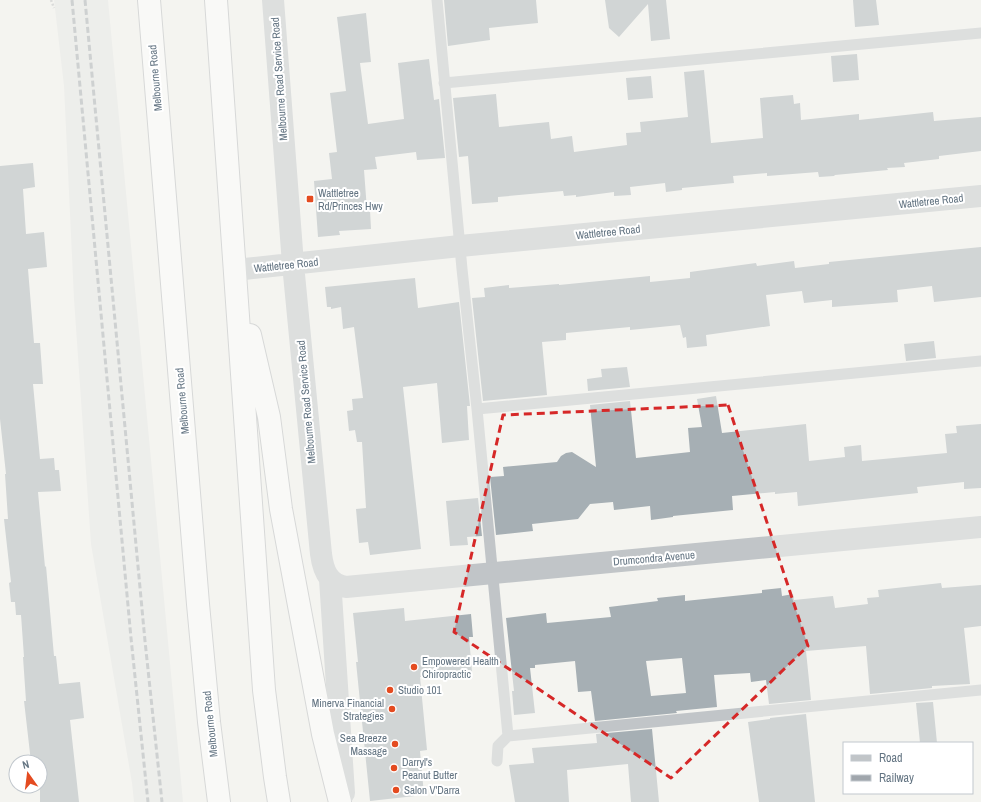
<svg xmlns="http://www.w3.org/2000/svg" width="981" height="802" viewBox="0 0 981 802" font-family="'Archivo Narrow',sans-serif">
  <rect width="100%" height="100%" fill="#f4f4f0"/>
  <path fill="#e5e6e4" d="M54,0H108L183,802H134L132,783L91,544L74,299L64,86Z"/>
  <path fill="#a6afb4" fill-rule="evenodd" d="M444,0H536L538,23L489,28L490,40L448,46Z
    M605,0H666L670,39L651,41L648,4L619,37L609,28Z
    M853,0H876L879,25L855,27Z
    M366,13L371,62L360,63L368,124L404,119L398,63L429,59L434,100L439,99L445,158L417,160L416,152L375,157L377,169L364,170L367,210H370L371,229L339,231L340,235L318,237L314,181L332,179L329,153L337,152L330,93L346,91L337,17Z
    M857,54L859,80L833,82L831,56Z
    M704,70L711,143L763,138L760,98L793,95L794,104L800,103L801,120L859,114V120L933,112L934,121L981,117V151L939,156V159L904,163L905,167L887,168L888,170L835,175L834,176L819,177L818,172L767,176V173L733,176L734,183L682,188V190L666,192L665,183L630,187L631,195L614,196V192L576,197V195L564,196L563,191L498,197V202L472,204L468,156L459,157L453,98L496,94L499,127L549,122L551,139L572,136L574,152L627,145L626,133L641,132L640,122L688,117L684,72Z
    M651,76L653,98L628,100L626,78Z
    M33,163L35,187L23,189L26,234L44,232L47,267L28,269L34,343H40L43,384H33L40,459L54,458L55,470H59L61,491L38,492L45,567L46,566L54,656H56L59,684L80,682L84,718L70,720L79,802H40V762H31L24,701H26L23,657H24L21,615H16L15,602H11L9,583L11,582L4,519H8L5,474H6L0,419V166Z
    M981,247V297L934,302L932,286L897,290L898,302L832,307V300L804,303L802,291L766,295L770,326L706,335L707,346L687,348L686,337L683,338L680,325L630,330V327L566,333V340L542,342L547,395L483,401L472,298L485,297L484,288L509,285V288L559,284V285L650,276V282L690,278V272L756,263L757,266L794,261L795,268L829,264V262Z
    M415,278L418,308L459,302L470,406H467L469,440L442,443L437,383L403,387L421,549L370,555L368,542L359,543L356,509L366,508L362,442H357L355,430L349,431L347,411L353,410L352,399L363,398L354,327L343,329L341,307L331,309V307H327L325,287Z
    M934,341L936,358L906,361L904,344Z
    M627,367L630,387L588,391L587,379L602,377L601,369Z
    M716,396L722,433L806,424L809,461L845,457L844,447L861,445L862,461L947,453L945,434L957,433L956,426L981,424V488L964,489V482L917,487L918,493L798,506L797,492L775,494V492L732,496L733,510L673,516V517L651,520L650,506L614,510L613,502L590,504L578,519L532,524L533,531L496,535L490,477L504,476L503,467L557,462L561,456L566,453L572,452L596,467L590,405L630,401L636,458L690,452L688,428L702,427L697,399Z
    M478,498L482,536L467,537L468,545L450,546L446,501Z
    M941,583L942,588L981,585V626L964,628L970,684L932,686V688L870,694L866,646L806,651L811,700L769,704L766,680L751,682L750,673L714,675L717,707L676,711L677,713L595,721L591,691L578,692L575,661L535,665V668H530L535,713L514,715L512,691H514L506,618L546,613L547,623L611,617L609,607L658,601L657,598L685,595V601L762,593V590L781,588L782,596L793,594L794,600L833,596L835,608L868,604L867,598L879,597L878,590ZM682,658L686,693L651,696L646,661Z
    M404,608L405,621L471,614L473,637H469L472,672L420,677L427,750L420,751L424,795L370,801L356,662H358L353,613Z
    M933,702L937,743H920L916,703Z
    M806,714L815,802H759L748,722L770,719V718Z
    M652,729L659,802H631L628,764L567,770L569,802H515L509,765L534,763L532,748L597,743L596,734Z"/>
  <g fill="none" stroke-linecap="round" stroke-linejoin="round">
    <g stroke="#b4b7ba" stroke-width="24">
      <path id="highway" d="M149,0L198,604L209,722L219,802
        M216,0L264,690L275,777L279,802
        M250,335L269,417L281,509L323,734L340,802"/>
    </g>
    <path stroke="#bbbdbf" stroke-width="2.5" stroke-dasharray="2 2" stroke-linecap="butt" d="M51,0L54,8"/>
    <path stroke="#c1c5c8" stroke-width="11" d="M437,0L462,269L477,409L508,736L981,690
      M444,83L981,33
      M477,409L981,361
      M497,761L498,746L508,736"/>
    <path stroke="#c1c5c8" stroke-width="22" d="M273,0L293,264L321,554C323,570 328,584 346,587L981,527
      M235,270L460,246L981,196
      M330,579L344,793"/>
    <use href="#highway" stroke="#fff" stroke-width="22"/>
    <path stroke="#a0a6ac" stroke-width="3" stroke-dasharray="6 3" stroke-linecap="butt" d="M72,0L131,638L148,802
      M85,0L145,641L162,802"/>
  </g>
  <path d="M0 0H981V802H0ZM728,405L808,646L671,778L454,632L503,415Z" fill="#f4f4f0" fill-opacity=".55" fill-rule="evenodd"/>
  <path fill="none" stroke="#d62828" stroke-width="3" stroke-dasharray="8 5" stroke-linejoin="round" d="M728,405L808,646L671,778L454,632L503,415Z"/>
  <g fill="#e44b20" stroke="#fff" stroke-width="1.5">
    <rect x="306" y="195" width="8" height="8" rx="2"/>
    <circle cx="414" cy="667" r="4"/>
    <circle cx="390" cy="690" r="4"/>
    <circle cx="392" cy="709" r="4"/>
    <circle cx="395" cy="744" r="4"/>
    <circle cx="394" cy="768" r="4"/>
    <circle cx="396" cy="790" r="4"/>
  </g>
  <g text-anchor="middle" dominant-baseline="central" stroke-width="4" stroke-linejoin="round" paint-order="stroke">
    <g font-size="11" fill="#637482" stroke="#fff">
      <text transform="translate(155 78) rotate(-95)">Melbourne Road</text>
      <text transform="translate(279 79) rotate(-94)">Melbourne Road Service Road</text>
      <text transform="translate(931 201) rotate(-6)">Wattletree Road</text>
      <text transform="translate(608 232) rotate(-6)">Wattletree Road</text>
      <text transform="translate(286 265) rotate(-6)">Wattletree Road</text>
      <text transform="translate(182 401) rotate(-95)">Melbourne Road</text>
      <text transform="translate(306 402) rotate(-95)">Melbourne Road Service Road</text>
      <text transform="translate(654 558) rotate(-5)">Drumcondra Avenue</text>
      <text transform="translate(210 724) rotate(-96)">Melbourne Road</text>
    </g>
    <g font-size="11" fill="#637482" stroke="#fff" text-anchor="start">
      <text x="318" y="193">Wattletree<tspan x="318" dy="13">Rd/Princes Hwy</tspan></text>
      <text x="422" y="661">Empowered Health<tspan x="422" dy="13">Chiropractic</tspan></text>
      <text x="398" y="690">Studio 101</text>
      <text x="384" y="703" text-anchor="end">Minerva Financial<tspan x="384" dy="13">Strategies</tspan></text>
      <text x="387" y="738" text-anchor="end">Sea Breeze<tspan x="387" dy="13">Massage</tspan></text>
      <text x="402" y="762">Darryl's<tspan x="402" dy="13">Peanut Butter</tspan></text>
      <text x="404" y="790">Salon V'Darra</text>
    </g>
  </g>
  <rect x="843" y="742" width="130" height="52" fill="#ffffff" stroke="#c1c7cd"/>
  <rect x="851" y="755" width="20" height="6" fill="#c1c5c8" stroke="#c1c7cd"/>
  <text x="879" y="762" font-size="12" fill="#637482">Road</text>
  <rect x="851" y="775" width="20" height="6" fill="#a0a6ac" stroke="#c1c7cd"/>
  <text x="879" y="782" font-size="12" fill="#637482">Railway</text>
  <g transform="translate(28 774) rotate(346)"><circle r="19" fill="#ffffff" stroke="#c1c7cd"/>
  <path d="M0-3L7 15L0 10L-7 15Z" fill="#e44b20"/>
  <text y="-6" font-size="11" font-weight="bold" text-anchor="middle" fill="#637482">N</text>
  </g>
</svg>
